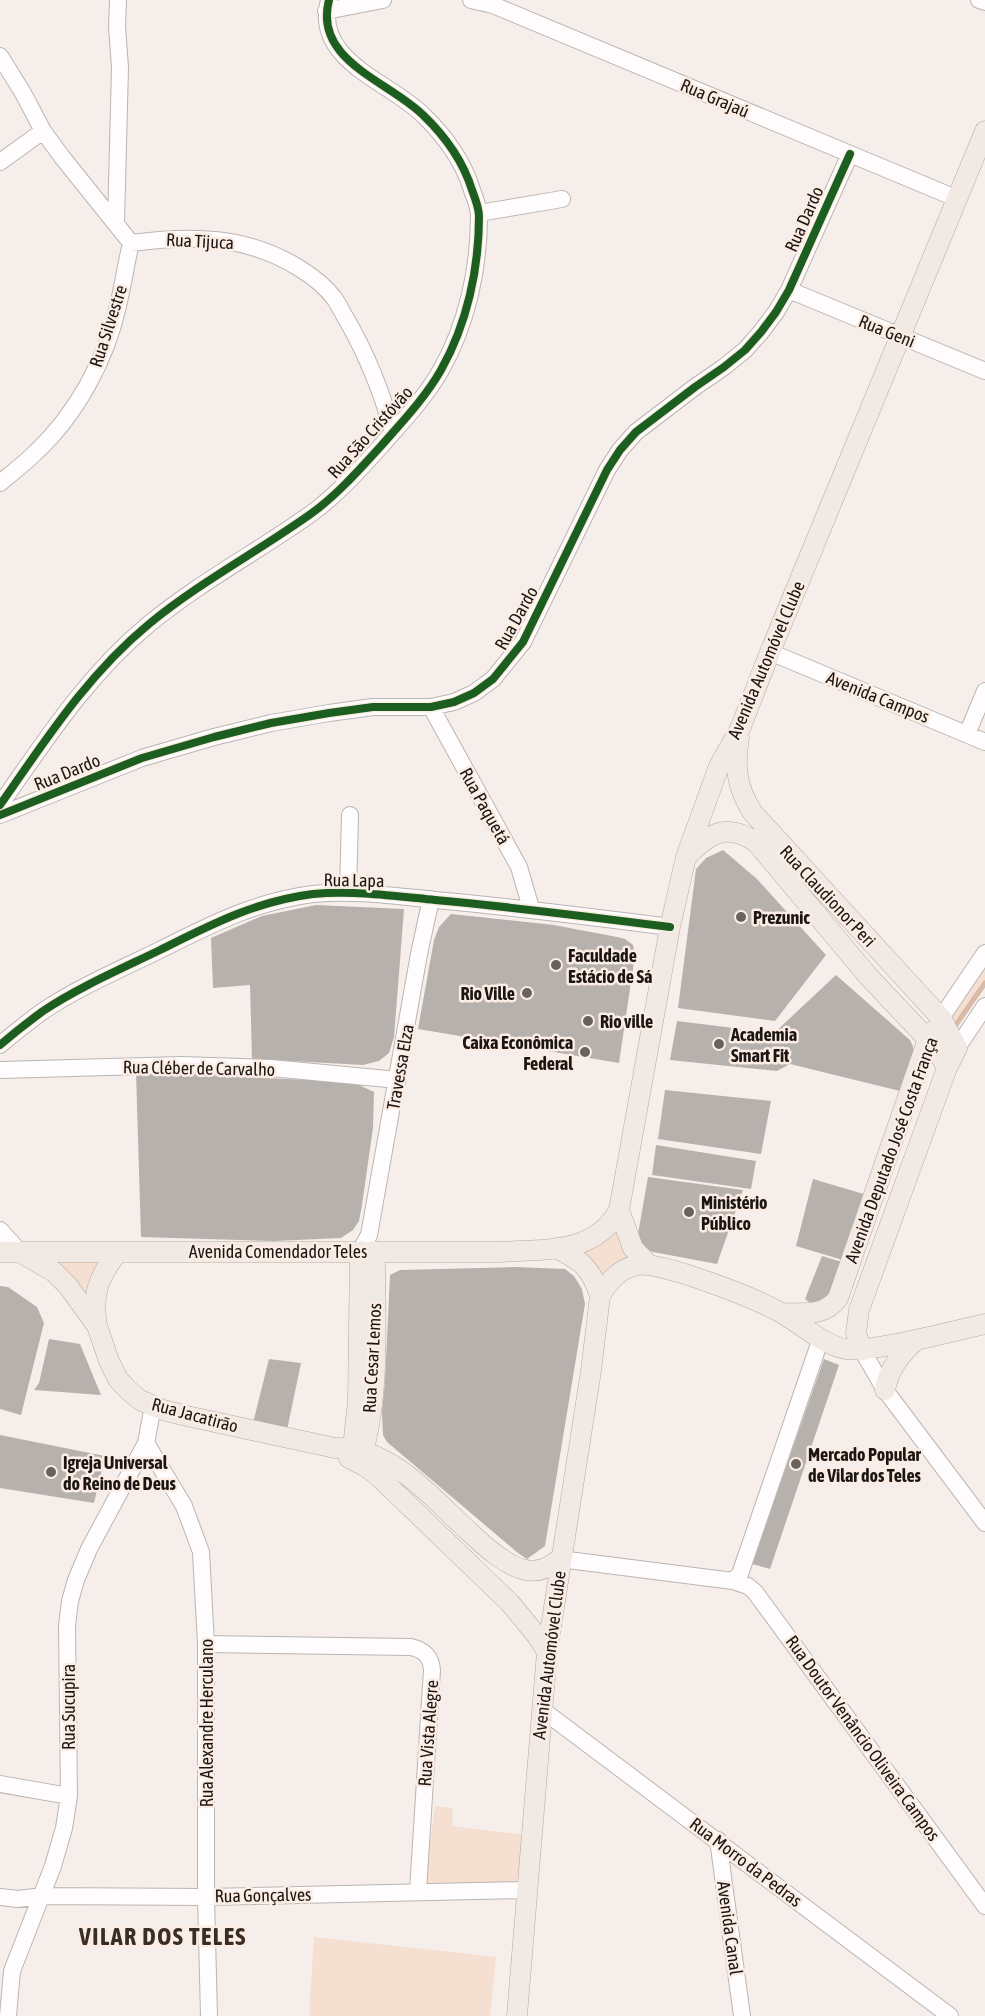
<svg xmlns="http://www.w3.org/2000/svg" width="985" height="2016" viewBox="0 0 985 2016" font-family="'Asap Condensed',sans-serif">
  <rect width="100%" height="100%" fill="#f6eeea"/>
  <path fill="#f4dfd1" d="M985,968V981L953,1030L947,1026Z
    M613,1225L621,1244L635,1257L610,1266L599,1279L577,1254L594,1247Z
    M45,1259L101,1262L89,1305Z
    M435,1806L453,1808L452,1826L524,1835L521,1872L515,1883L425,1884Z
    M314,1937L496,1957L490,2016H309Z"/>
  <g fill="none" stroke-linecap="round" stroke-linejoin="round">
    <path stroke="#d8baa8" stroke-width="5" d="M953,1029L985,983"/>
  </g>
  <path fill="#b7b1ae" d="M723,850L757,879L826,955L775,1021L678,1008L696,869L706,858Z
    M316,905L404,909L394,1037L389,1053L379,1061L363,1065L252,1059L250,985L213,988L211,938L262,916Z
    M451,914L554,925L617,937L625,939L633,945L635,955L619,1063L418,1029L434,940L439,927Z
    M836,975L910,1040L913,1046V1055L900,1091L790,1064L777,1071L670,1060L677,1021L774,1033Z
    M136,1072L329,1081L359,1085L374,1092L373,1128L362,1205L359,1221L353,1230L341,1238L274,1241L141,1237Z
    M665,1090L771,1101L761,1154L658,1139Z
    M656,1145L756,1161L751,1189L652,1175Z
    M648,1177L743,1190L717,1264L653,1252L644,1248L638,1234Z
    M813,1179L867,1195L846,1261L796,1246Z
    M822,1256L842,1262L832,1295L817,1302H809L805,1299Z
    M516,1267L565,1269L574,1276L582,1289L585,1304L545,1546L527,1559L518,1553L387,1442L383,1435L382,1412L385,1381L390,1275L400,1270Z
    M0,1286L8,1287L37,1307L44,1323L21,1415L0,1409Z
    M49,1339L80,1344L101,1395L34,1390L39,1383Z
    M269,1359L301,1363L287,1430L253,1423Z
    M824,1359L839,1365L770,1569L752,1564Z
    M0,1435L105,1456L94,1503L0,1488Z"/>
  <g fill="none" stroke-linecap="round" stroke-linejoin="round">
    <g stroke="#bbb5b1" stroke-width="18">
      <path id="minor" d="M471,0L493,5L958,199
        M979,0L985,2
        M326,11L383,0
        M0,56L23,93L43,131L62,157L131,243C191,235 246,235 299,268C312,276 325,286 334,298C339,305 343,314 348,322C368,357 382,393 393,432
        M0,162L43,131
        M479,213L562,199
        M116,223L120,67L117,27L118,0
        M789,290L985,371
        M0,483C12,473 24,464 35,453C76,415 106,360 118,306C123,285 126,264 131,243
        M770,652L985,742
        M431,707L519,867L531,908
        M967,734L985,691
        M0,805C45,741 87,675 149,624C200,582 259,551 312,513C338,494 360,469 381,446C402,422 425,398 441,370C467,324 479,269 479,216C479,208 475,198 472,190C463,161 445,136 423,115C389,81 313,61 329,0
        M0,815L142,758L214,737L271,723L329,713L373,707H431L454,702L474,693L493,679L523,642L607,470L620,450L636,432L695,387L724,367L745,350L761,332L776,312L789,290L850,154
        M348,893L350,815
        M941,1018L985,953
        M0,1045C14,1033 28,1022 43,1011C79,987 121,969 160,950C210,925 256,901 313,894C353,890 395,896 435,900C514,907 592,917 670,927
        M957,1048L985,1006
        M0,1070L181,1065L271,1068L398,1080
        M0,1230L20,1252
        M360,1251L369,1235L419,954L431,899
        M862,1350L885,1390L985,1523
        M146,1443L184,1506L201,1552L206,1644V1897L209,2016
        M560,1559L733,1581L748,1586L755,1592L985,1906
        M733,1581L740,1574L821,1338
        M206,1644L411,1647C424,1650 431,1656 432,1670L418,1891
        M541,1709L950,2016
        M0,1784L69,1796
        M718,1840L742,2016
        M0,1897L18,1899L43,1896L206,1897L526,1890
        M8,2016L12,1971L53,1866L64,1828L69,1796L67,1626L70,1601L76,1580L89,1549L146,1443L153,1406"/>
    </g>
    <g stroke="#b6a9a0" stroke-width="21">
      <path id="major" d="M739,738C734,767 737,789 753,813L941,1018L957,1048L947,1068L859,1310L856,1333L862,1350
        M688,855C711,832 727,823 756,842L868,976L936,1048L947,1068
        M619,1210L633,1248L649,1265
        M556,1248C582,1261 591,1268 600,1296
        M0,1252H499C543,1249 595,1255 619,1210L670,927L686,857L719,766L740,729L770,652L985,131
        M23,1254L54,1272L68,1286L97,1326L109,1361L118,1379L128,1390L140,1400L163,1410L187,1416L335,1448C392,1445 437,1504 476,1538C489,1550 505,1564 522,1569C536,1574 549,1568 560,1559
        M782,1313C802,1313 825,1317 838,1298L928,1039L933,1031
        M97,1326C92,1294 98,1277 118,1252
        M885,1390C889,1368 900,1355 916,1340
        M354,1438L358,1402L360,1251
        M349,1458L366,1467L376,1474L510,1603L538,1637L547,1652
        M360,1463C381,1395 375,1321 375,1251
        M517,2016L547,1652L591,1371L600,1296C609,1281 619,1269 637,1265C662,1261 760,1300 783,1314C803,1325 823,1345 846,1349C862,1351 877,1347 891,1345C923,1339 954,1331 985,1324"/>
    </g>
    <use href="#minor" stroke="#fefcfc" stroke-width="16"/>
    <use href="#major" stroke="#f0e9e4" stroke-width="20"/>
    <g stroke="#fcede4" stroke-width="11">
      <path id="cycleway" d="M0,805C45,741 87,675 149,624C200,582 259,551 312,513C338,494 360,469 381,446C402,422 425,398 441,370C467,324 479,269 479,216C479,208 475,198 472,190C463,161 445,136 423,115C389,81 313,61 329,0
        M0,815L142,758L214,737L271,723L329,713L373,707H431L454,702L474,693L493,679L523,642L607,470L620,450L636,432L695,387L724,367L745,350L761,332L776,312L789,290L850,154
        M0,1045C14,1033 28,1022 43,1011C79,987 121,969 160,950C210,925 256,901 313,894C353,890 395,896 435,900C514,907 592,917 670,927"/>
    </g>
    <use href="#cycleway" stroke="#1b5e20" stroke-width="8"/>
  </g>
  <g fill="#68625e" stroke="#fcede4" stroke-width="2">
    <circle cx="741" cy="917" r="6"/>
    <circle cx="556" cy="965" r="6"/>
    <circle cx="527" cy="993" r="6"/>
    <circle cx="588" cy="1021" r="6"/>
    <circle cx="719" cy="1044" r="6"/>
    <circle cx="585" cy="1052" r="6"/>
    <circle cx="689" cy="1212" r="6"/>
    <circle cx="796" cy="1464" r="6"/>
    <circle cx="51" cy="1472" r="6"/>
  </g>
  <g text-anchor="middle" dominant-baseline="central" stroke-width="5" stroke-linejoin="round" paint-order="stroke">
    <g font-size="18" fill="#1b1613" stroke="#fcede4">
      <text transform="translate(715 98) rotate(23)">Rua Grajaú</text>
      <text transform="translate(804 219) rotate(-66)">Rua Dardo</text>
      <text transform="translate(200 241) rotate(3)">Rua Tijuca</text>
      <text transform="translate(108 326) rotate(-72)">Rua Silvestre</text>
      <text transform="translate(887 331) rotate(22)">Rua Geni</text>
      <text transform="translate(370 432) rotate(-48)">Rua São Cristóvão</text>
      <text transform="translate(516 618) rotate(-61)">Rua Dardo</text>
      <text transform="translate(766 660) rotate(-67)">Avenida Automóvel Clube</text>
      <text transform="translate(878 697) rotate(22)">Avenida Campos</text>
      <text transform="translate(67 772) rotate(-22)">Rua Dardo</text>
      <text transform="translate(485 806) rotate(61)">Rua Paquetá</text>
      <text transform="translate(354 880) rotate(1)">Rua Lapa</text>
      <text transform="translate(828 896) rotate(47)">Rua Claudionor Peri</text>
      <text transform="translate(400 1067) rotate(-80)">Travessa Elza</text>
      <text transform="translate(199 1068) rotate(1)">Rua Cléber de Carvalho</text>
      <text transform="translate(891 1150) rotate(-70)">Avenida Deputado José Costa França</text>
      <text x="278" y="1251">Avenida Comendador Teles</text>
      <text transform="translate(372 1358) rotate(-87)">Rua Cesar Lemos</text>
      <text transform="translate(195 1415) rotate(15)">Rua Jacatirão</text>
      <text transform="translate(549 1655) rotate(-83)">Avenida Automóvel Clube</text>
      <text transform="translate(68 1707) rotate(-90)">Rua Sucupira</text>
      <text transform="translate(206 1723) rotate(-90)">Rua Alexandre Herculano</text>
      <text transform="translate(428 1733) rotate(-86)">Rua Vista Alegre</text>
      <text transform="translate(863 1738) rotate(54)">Rua Doutor Venâncio Oliveira Campos</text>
      <text transform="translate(746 1862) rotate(37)">Rua Morro da Pedras</text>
      <text transform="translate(263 1895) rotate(-1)">Rua Gonçalves</text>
      <text transform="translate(730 1928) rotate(82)">Avenida Canal</text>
    </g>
    <g font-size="18" font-weight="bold" fill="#1b1613" stroke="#fcede4" text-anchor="start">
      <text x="753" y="917">Prezunic</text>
      <text x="568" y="955">Faculdade<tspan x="568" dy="21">Estácio de Sá</tspan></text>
      <text x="515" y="993" text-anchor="end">Rio Ville</text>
      <text x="600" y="1021">Rio ville</text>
      <text x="731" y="1034">Academia<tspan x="731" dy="21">Smart Fit</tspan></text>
      <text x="573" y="1042" text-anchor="end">Caixa Econômica<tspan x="573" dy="21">Federal</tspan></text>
      <text x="701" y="1202">Ministério<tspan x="701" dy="21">Público</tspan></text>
      <text x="808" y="1454">Mercado Popular<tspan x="808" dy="21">de Vilar dos Teles</tspan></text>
      <text x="63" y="1462">Igreja Universal<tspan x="63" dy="21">do Reino de Deus</tspan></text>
    </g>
    <g font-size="24" font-weight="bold" letter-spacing="1.5" fill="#392e26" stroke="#fcede4">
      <text x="163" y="1936">VILAR DOS TELES</text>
    </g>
  </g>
</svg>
